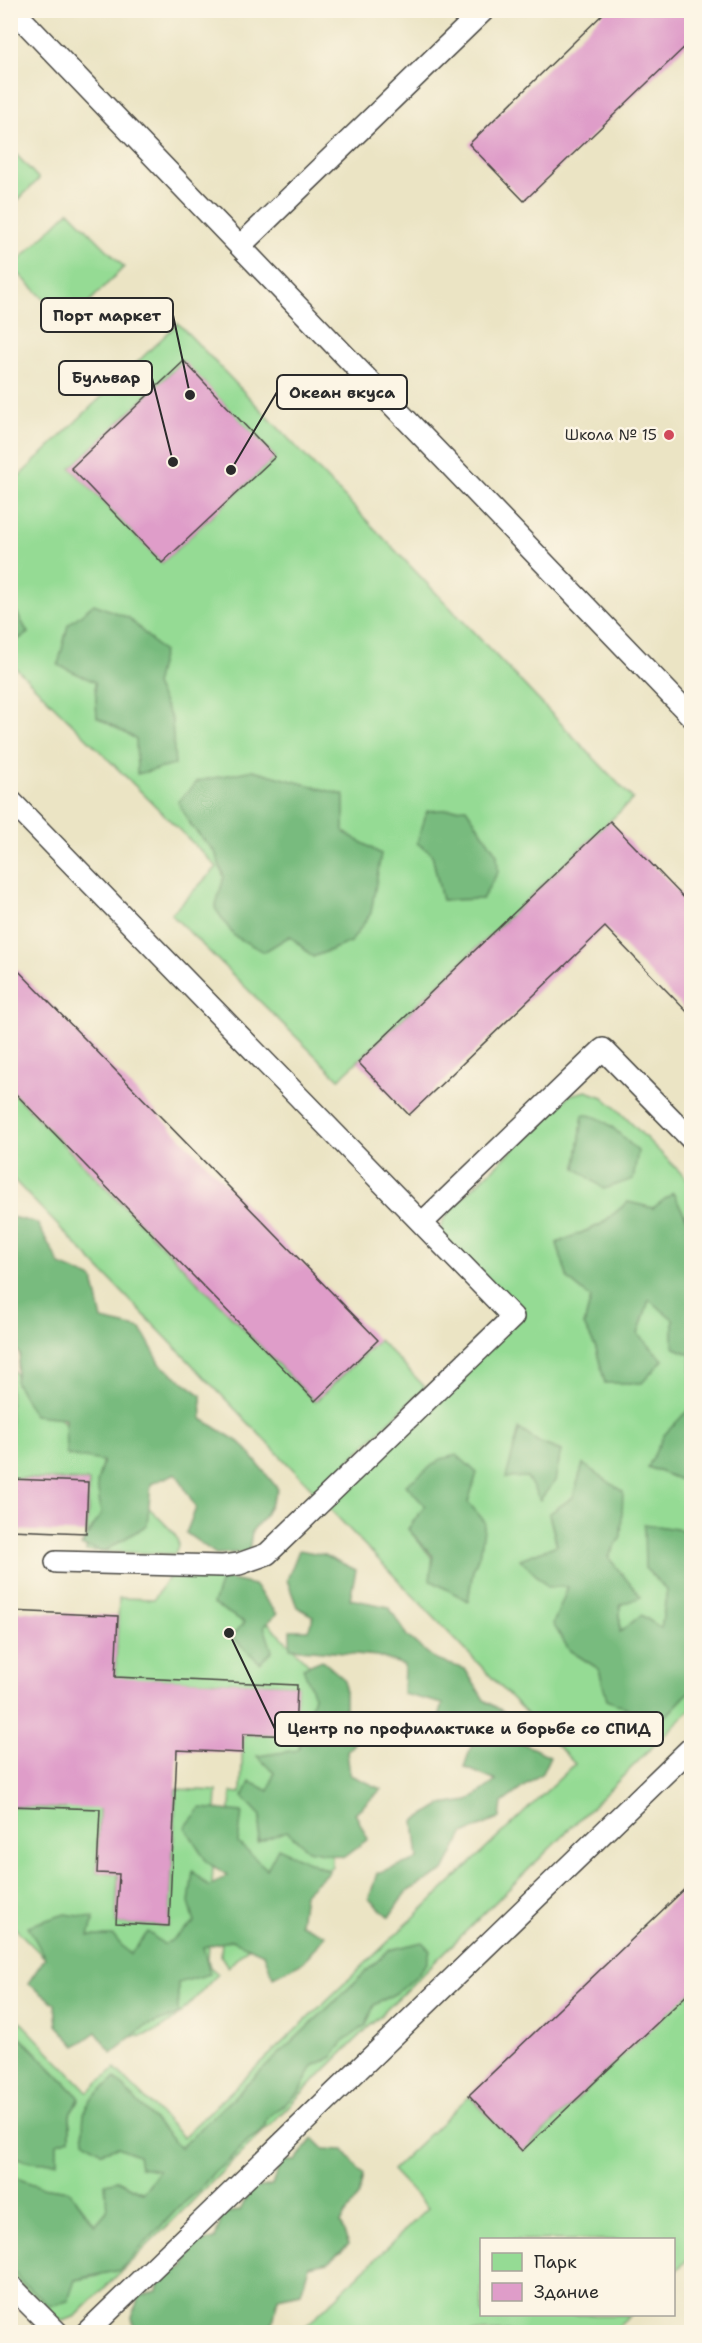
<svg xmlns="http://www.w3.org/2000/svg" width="702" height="2343" viewBox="0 0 702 2343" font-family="'Shantell Sans',sans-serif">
  <rect width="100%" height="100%" fill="#fcf5e5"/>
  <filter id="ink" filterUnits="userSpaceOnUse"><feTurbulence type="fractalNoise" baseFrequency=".0167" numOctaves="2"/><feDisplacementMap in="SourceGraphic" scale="12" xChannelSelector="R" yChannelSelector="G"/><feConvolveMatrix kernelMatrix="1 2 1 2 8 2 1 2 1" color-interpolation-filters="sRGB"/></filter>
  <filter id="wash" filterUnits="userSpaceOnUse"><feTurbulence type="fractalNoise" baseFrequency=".008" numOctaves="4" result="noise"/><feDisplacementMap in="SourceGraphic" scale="24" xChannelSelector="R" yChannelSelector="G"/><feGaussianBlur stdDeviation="1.35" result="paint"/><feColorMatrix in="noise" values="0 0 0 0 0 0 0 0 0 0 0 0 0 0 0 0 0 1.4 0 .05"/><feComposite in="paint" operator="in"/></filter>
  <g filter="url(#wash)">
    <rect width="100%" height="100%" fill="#ebe4c4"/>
    <path fill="#95db94" stroke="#608360" stroke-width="1.5" fill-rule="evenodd" d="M11,149L39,179L11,207Z
      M69,211L124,267L68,323L12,267Z
      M178,323L633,799L339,1079L171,914L217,867L13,665L11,667V644L28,633L11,602V484ZM183,361L275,457L162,563L71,468ZM95,682L155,685L172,720L136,739L97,717ZM215,852L351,942L313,957L290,936L216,908L224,877ZM432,854L482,899L442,900Z
      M10,1090L315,1402L379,1340L425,1387L316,1493L11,1177Z
      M586,1091L603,1097L619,1111L691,1183V1222L687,1219L673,1193L653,1208L628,1202L600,1225L557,1243L568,1279L591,1298L584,1325L596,1348L605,1383L663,1360L638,1334L649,1299L673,1319L674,1347L691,1355V1407L648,1467L691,1484V1504L688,1518L691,1519V1546L682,1530L645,1568L667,1590L661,1629L620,1633V1605L608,1557L620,1537L573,1497L549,1514L557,1546L521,1559L568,1587L569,1650L599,1669L607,1700L667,1715L691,1690V1709L76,2316L64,2321L51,2317L11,2275L10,2262L11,2267L75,2280L98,2276L151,2237L179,2207L198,2191L214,2172L229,2161L248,2140L262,2132L267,2118L299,2092L313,2066L332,2057L344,2041L366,2025L374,2005L396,1993L389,1950L180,2148L116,2079L101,2152L118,2146L138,2155L160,2170L143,2193L117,2180L107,2211L95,2225L69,2191L41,2187L11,2176V2151L14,2156L70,2139V2114L80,2098L11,2027V2012L88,2092L115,2068L183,2137L575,1764L325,1504L518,1315L440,1234C441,1223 445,1216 453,1207L570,1095ZM583,1116L612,1127L620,1136L576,1167ZM519,1429L540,1443L561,1451L540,1499L527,1477ZM425,1506L481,1550L473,1570L468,1601L408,1529Z
      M10,1368L173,1532C179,1541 180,1545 174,1554L86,1551L89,1481L11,1478Z
      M171,1574L221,1575L332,1688V1866L228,1967L221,1956L231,1792L241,1793L243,1734L295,1736L297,1685L152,1679L114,1703L119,1598L154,1599Z
      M67,1786L100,1787L97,1873L118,1874L116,1923L169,1926L176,1789L217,1791L208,1960L210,1967L218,1974C194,1998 157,2051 119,2033L11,1924V1806L65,1809Z
      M691,1990V2256L674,2273V2240H482V2314L631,2315L612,2332H300L428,2208L392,2170L469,2096L523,2151Z"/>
    <path fill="#78bb7e" stroke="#527354" stroke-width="1.5" d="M11,602L28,633L11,644Z
      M94,604L129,618L163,652L155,685L172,720L175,765L137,774L136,739L97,717L95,682L58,665L68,625Z
      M253,770L344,795V832L381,854L371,913L351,942L313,957L290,936L264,952L234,936L215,908L224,877L215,852L192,827L178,802L198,781Z
      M466,808L497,854L498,872L482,899L442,900L432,854L417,843L427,811Z
      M583,1115C604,1113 623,1139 638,1151L633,1179L604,1189L576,1168Z
      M673,1193L687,1219L691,1222V1355L673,1347V1319L649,1300L638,1334L663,1360L642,1383H605L596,1348L584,1325L591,1298L568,1279L557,1243L600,1225L628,1202L653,1208Z
      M11,1217L37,1223L60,1265L93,1279L102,1320L141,1329L161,1365L201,1395L202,1419L242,1444L278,1489L264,1517L252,1531L249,1552L216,1554L186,1533L196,1508L176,1473L151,1484L147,1525L105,1551L81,1546L101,1514L97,1483L103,1461L66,1455L65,1418L34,1415L15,1381L20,1355L11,1340Z
      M691,1407V1484L648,1467L664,1435Z
      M519,1429L540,1443L561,1451L555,1481L540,1500L527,1477L506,1478Z
      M457,1455L477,1473L468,1502L485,1522L481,1550L473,1570L468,1601L430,1580L433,1556L408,1529L425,1506L406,1485L441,1459Z
      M583,1464L623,1492L621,1537L608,1557L641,1597L620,1605V1632L641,1615L661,1628L667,1590L645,1568L644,1524L682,1530L691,1546V1690L667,1715L653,1720L607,1700L599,1669L569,1650L553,1624L568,1587H548L520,1559L557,1545L549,1514L573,1497Z
      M299,1550L325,1555L356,1570L350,1599L389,1607L407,1636L436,1660L465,1669L484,1700L509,1715V1737L550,1756L542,1773L502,1803L500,1818L463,1834L444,1871L406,1892L389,1917L369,1899L377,1873L418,1859L414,1821L441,1805L468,1801L496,1781L464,1767L472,1744L436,1728L443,1704L403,1694L404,1665L377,1656L290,1648V1630H308L314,1616L297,1607L287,1580Z
      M222,1578L254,1585L277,1614L264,1626L272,1651L260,1663L232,1637L244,1622L213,1604Z
      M322,1660L345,1680V1711L362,1733L347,1752L350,1775L382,1789L355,1813L368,1839L344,1857L308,1850L287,1831L258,1842L261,1816L243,1797L250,1782L269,1791L274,1773L257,1756L298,1750L314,1696L303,1668Z
      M201,1808L242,1812L238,1843L267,1869L278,1848L329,1871L304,1894L300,1924L326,1935L303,1962L273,1977L264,1954L232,1940L203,1947L210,1974L178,1983V2015L144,2027L112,2053L96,2032L76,2046L57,2025L55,2004L28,1983L45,1958L28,1926L65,1914L94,1918L89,1936H113L130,1954L148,1932L165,1945L195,1922L189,1903L193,1871L209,1887L227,1875L207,1862L185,1827Z
      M422,1942L430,1950L427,1963L414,1978L396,1993L374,2005L366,2025L344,2041L332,2057L313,2066L299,2092L267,2118L262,2132L248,2140L229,2161L214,2172L198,2191L179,2207L120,2270L75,2280L68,2301L50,2306L23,2283L11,2267L10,2176L41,2187L69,2191L95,2225L107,2211L105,2183L117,2180L143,2193L159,2170L140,2167L138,2155L118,2147L101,2152L84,2140C80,2102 89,2102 115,2078L180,2148L389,1950Z
      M10,2027L80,2098L70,2114V2139L57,2143V2162C41,2163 21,2165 11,2151Z
      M313,2138L324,2149L344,2150L363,2175L359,2195L340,2223L349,2244L328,2262L309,2266L301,2293L278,2298L273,2323L253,2332H135L132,2317L139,2296L157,2291L161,2273L184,2268L191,2244L215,2239L223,2213L240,2211L250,2189L272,2185L281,2161H295Z"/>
    <g id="blocks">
      <path fill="#df9dc9" d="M607,10H692V40L524,201L469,144Z
        M184,361L275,457L162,563L71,468Z
        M610,821L692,906V1017L605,927L409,1115L358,1062Z
        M10,962L378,1340L315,1401L10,1088Z
        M10,1479L88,1482L86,1533L10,1530Z
        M10,1611L118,1616L115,1677L297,1685L295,1736L243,1734V1753L177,1750L169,1926L116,1923L119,1874L97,1873L100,1809L10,1806Z
        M692,1882V1990L522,2151L469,2095Z"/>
    </g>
  </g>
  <g filter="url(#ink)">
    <use href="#blocks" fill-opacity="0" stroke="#484742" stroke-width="1.5"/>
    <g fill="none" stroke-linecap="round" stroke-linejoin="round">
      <g stroke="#484742" stroke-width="24">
        <path id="service" d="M13,10L692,717
          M240,246L484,10
          M10,800L513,1317L267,1554L239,1564L223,1566L56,1562
          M422,1223L603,1049L692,1140
          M10,2285L57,2332
          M87,2332L692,1747"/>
      </g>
      <use href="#service" stroke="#fff" stroke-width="21"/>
    </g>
  </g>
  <circle fill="#d1495b" stroke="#fcf5e5" stroke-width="2" cx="669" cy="435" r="6"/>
  <g text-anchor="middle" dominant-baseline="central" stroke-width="5" stroke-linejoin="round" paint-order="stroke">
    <g font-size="15" fill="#2b2b2b" stroke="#fcf5e5" text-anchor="end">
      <text x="657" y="435">Школа № 15</text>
    </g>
  </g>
  <path fill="none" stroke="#2b2b2b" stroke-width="2" d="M190 395L173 315M173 462L152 378M231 470L277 392M229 1633L275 1729"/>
  <g fill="#2b2b2b" stroke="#fcf5e5" stroke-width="2">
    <circle cx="190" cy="395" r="6"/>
    <circle cx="173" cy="462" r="6"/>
    <circle cx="231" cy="470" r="6"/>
    <circle cx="229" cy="1633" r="6"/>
  </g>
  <g fill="#fcf5e5" stroke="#2b2b2b" stroke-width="2">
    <rect x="41" y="298" width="132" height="34" rx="6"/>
    <rect x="59" y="361" width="93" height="34" rx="6"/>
    <rect x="277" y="375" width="130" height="34" rx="6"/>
    <rect x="275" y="1712" width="388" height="34" rx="6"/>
  </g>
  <g font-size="16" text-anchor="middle" font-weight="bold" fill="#2b2b2b">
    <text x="107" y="321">Порт маркет</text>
    <text x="106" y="383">Бульвар</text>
    <text x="342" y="398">Океан вкуса</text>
    <text x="469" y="1734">Центр по профилактике и борьбе со СПИД</text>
  </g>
  <rect width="702" height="2343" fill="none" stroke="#fcf5e5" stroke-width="36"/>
  <rect x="480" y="2238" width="195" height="78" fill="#fcf5e5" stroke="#a8a49b" stroke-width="1.5"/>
  <rect x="492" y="2253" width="30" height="18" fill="#95db94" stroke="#a8a49b" stroke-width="1.5"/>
  <text x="534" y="2268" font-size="18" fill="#2b2b2b">Парк</text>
  <rect x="492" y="2283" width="30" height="18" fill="#df9dc9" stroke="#a8a49b" stroke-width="1.5"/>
  <text x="534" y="2298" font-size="18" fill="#2b2b2b">Здание</text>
</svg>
